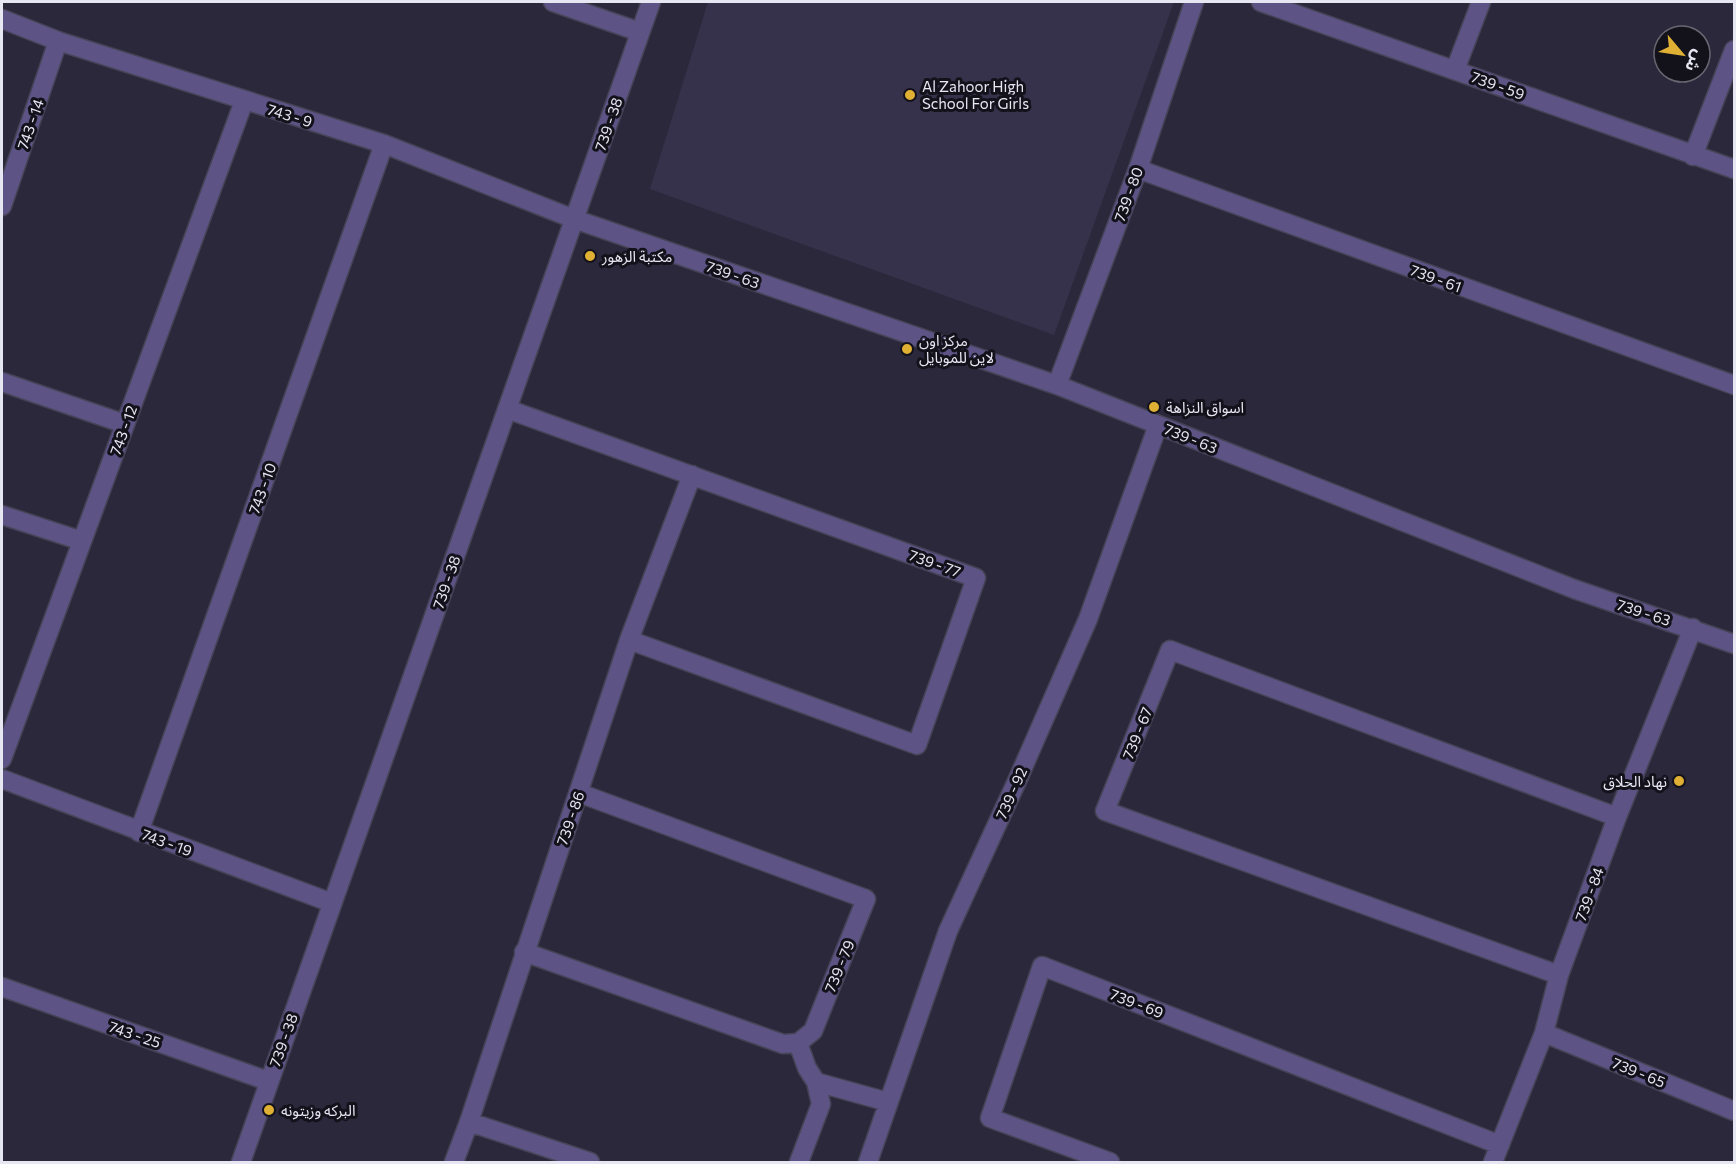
<svg xmlns="http://www.w3.org/2000/svg" width="1736" height="1164" viewBox="0 0 1736 1164" font-family="Commissioner,'Noto Sans Arabic',sans-serif">
  <rect width="100%" height="100%" fill="#2b283c"/>
  <path fill="#36324b" d="M708,2H1174L1054,335L650,189Z"/>
  <g fill="none" stroke-linecap="round" stroke-linejoin="round">
    <g stroke="#454356" stroke-width="21">
      <path id="minor" d="M553,2L640,32
        M1261,2L1734,169
        M2,19L58,41L384,144L574,219L1057,385L1574,589L1734,644
        M1455,70L1481,2
        M1693,156L1734,50
        M1138,169L1734,385
        M2,206L58,41
        M2,382L125,424
        M1057,385L1138,169L1194,2
        M507,409L976,578L917,745L629,640
        M2,515L82,541
        M2,759L244,101
        M2,779L332,903
        M139,832L384,144
        M524,952L783,1044L798,1043L813,1031L866,899L579,793
        M1559,975L1105,811L1170,650L1617,817
        M2,987L268,1081
        M1544,1033L1734,1111
        M798,1043L807,1068L816,1082L821,1104L799,1162
        M816,1082L888,1102
        M469,1122L590,1162
        M241,1162L651,2
        M454,1162L469,1122L629,640L692,475
        M868,1162L948,931L1017,781L1088,619L1158,425
        M1110,1162L990,1118L1042,966L1500,1145
        M1493,1162L1544,1033L1559,975L1617,817L1693,628"/>
    </g>
    <use href="#minor" stroke="#5d5485" stroke-width="18"/>
  </g>
  <g fill="#e0b034" stroke="#13121b" stroke-width="2">
    <circle cx="910" cy="95" r="6"/>
    <circle cx="590" cy="256" r="6"/>
    <circle cx="907" cy="349" r="6"/>
    <circle cx="1154" cy="407" r="6"/>
    <circle cx="1679" cy="781" r="6"/>
    <circle cx="269" cy="1110" r="6"/>
  </g>
  <g text-anchor="middle" dominant-baseline="central" stroke-width="6" stroke-linejoin="round" paint-order="stroke">
    <g font-size="15" fill="#e7e6f3" stroke="#13121b">
      <text transform="translate(1498 85) rotate(20)">739 - 59</text>
      <text transform="translate(290 115) rotate(17)">743 - 9</text>
      <text transform="translate(30 124) rotate(-71)">743 - 14</text>
      <text transform="translate(608 124) rotate(-71)">739 - 38</text>
      <text transform="translate(1128 194) rotate(-70)">739 - 80</text>
      <text transform="translate(733 274) rotate(19)">739 - 63</text>
      <text transform="translate(1436 278) rotate(20)">739 - 61</text>
      <text transform="translate(123 430) rotate(-70)">743 - 12</text>
      <text transform="translate(1191 438) rotate(22)">739 - 63</text>
      <text transform="translate(262 488) rotate(-70)">743 - 10</text>
      <text transform="translate(935 563) rotate(20)">739 - 77</text>
      <text transform="translate(446 582) rotate(-71)">739 - 38</text>
      <text transform="translate(1644 612) rotate(18)">739 - 63</text>
      <text transform="translate(1137 733) rotate(-68)">739 - 67</text>
      <text transform="translate(1011 793) rotate(-66)">739 - 92</text>
      <text transform="translate(570 818) rotate(-71)">739 - 86</text>
      <text transform="translate(167 842) rotate(20)">743 - 19</text>
      <text transform="translate(1589 894) rotate(-70)">739 - 84</text>
      <text transform="translate(839 966) rotate(-68)">739 - 79</text>
      <text transform="translate(1137 1003) rotate(21)">739 - 69</text>
      <text transform="translate(135 1034) rotate(19)">743 - 25</text>
      <text transform="translate(283 1040) rotate(-70)">739 - 38</text>
      <text transform="translate(1639 1072) rotate(22)">739 - 65</text>
    </g>
    <g font-size="15" fill="#e7e6f3" stroke="#13121b" text-anchor="start">
      <text x="922" y="86">Al Zahoor High<tspan x="922" dy="17">School For Girls</tspan></text>
      <text x="602" y="256">مكتبة الزهور</text>
      <text x="919" y="340">مركز اون<tspan x="919" dy="17">لاين للموبايل</tspan></text>
      <text x="1166" y="407">اسواق النزاهة</text>
      <text x="1667" y="781" text-anchor="end">نهاد الحلاق</text>
      <text x="281" y="1110">البركه وزيتونه</text>
    </g>
  </g>
  <rect width="1736" height="1164" fill="none" stroke="#e7e6f3" stroke-width="6"/>
  <g transform="translate(1682 54) rotate(119)"><circle r="28" fill="#13121b" stroke="#686771" stroke-width="1.5"/>
  <path d="M0-4.5L10 22L0 15L-10 22Z" fill="#e0b034"/>
  <text y="-9" font-size="16" font-weight="bold" text-anchor="middle" fill="#e7e6f3">ش</text>
  </g>
</svg>
